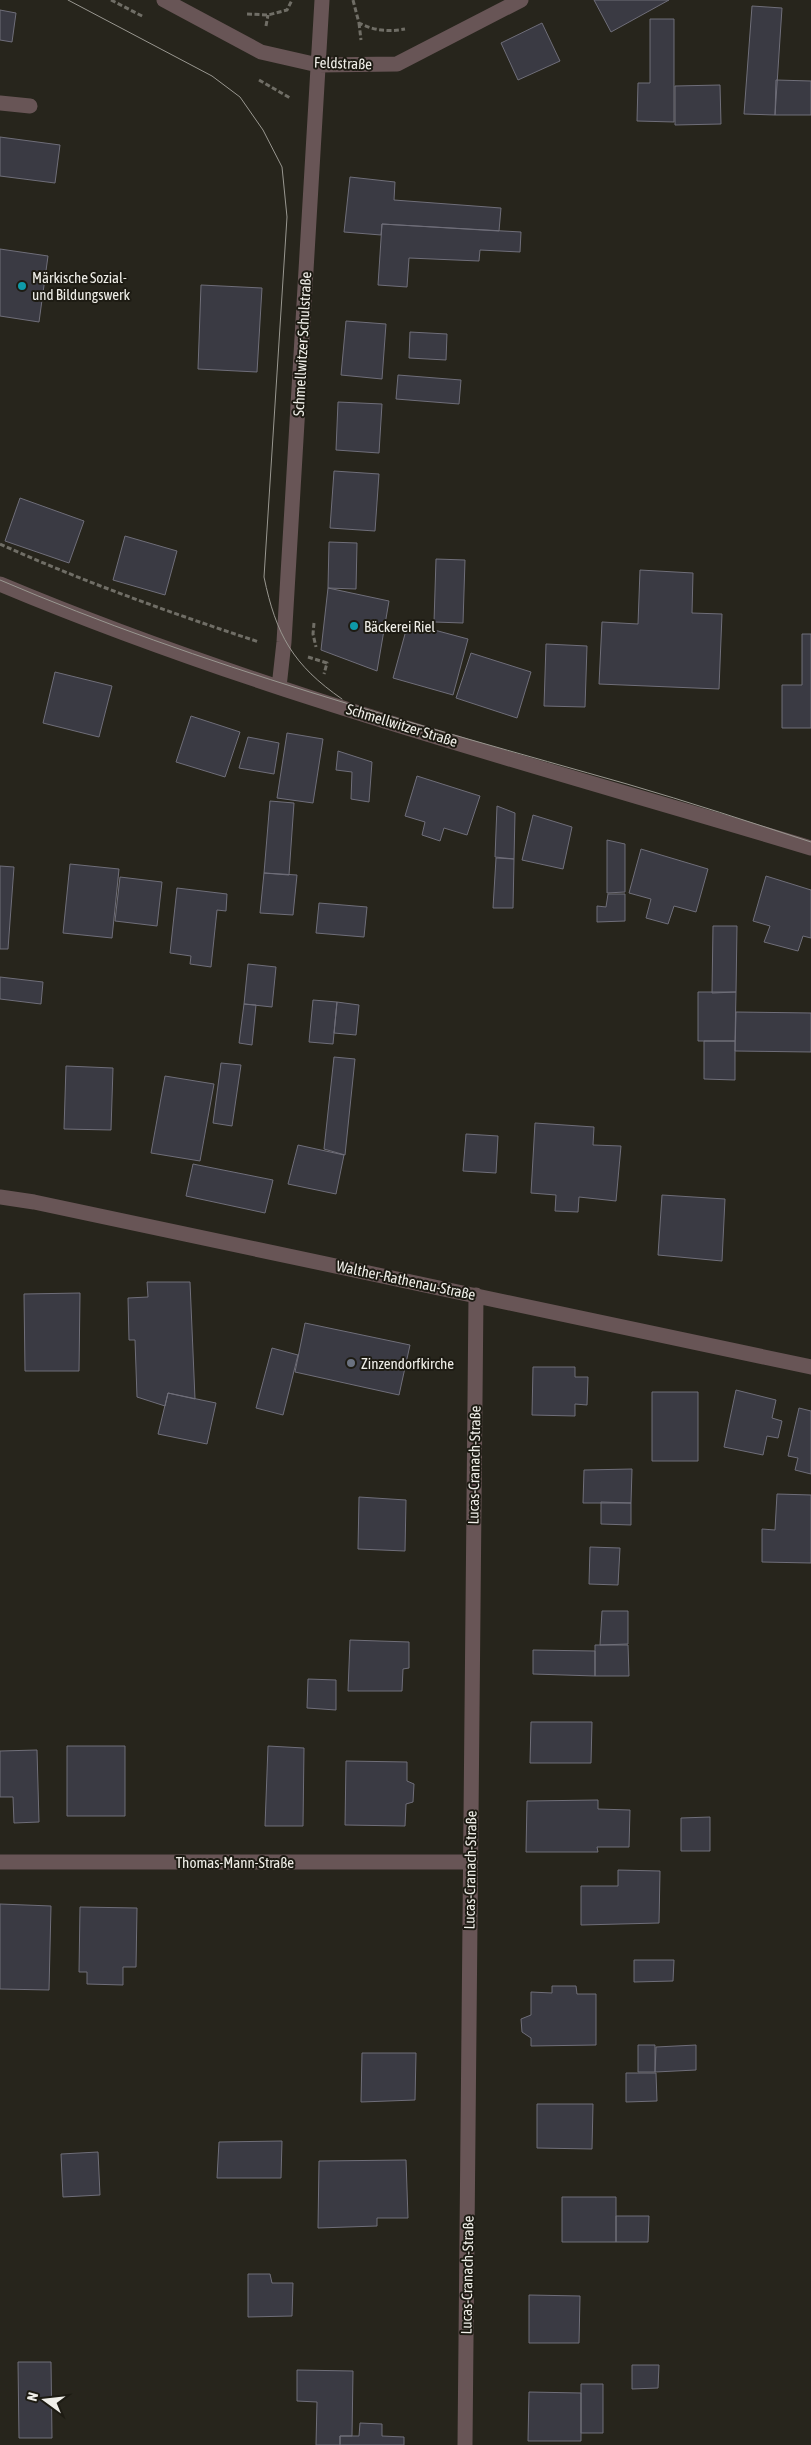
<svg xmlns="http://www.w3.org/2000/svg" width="811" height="2445" viewBox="0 0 811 2445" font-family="'Asap Condensed',sans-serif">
  <rect width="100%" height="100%" fill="#27251c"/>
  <path fill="#3a3a43" stroke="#6f6e79" d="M594,0H669L611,32Z
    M752,6L782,8L775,115L744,114Z
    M0,10L16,13L12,42L0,40Z
    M650,19H674V122L637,121L638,83H650Z
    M542,23L560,61L518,80L501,43Z
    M776,80L811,81V115H775Z
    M720,85L721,124L675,125V86Z
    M0,137L60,145L55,183L0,176Z
    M350,177L395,182L394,200L501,208L499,231L382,224L381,235L344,232Z
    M382,224L521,232L520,252L480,250L479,261L409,258L407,287L378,285Z
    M0,249L48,256L39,322L0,316Z
    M201,285L262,288L257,372L198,369Z
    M346,321L386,324L382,379L341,375Z
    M410,332L447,334L446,360L409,358Z
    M398,375L461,380L459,404L396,399Z
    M338,402L382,404L379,453L336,450Z
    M334,471L379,474L375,531L330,528Z
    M20,498L84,521L69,563L5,541Z
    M125,536L177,551L165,595L113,580Z
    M329,542L357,543L356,589L328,588Z
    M436,559L465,560L463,623L434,622Z
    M640,570L693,573L692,613L722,614L719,689L599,684L602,622L638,624Z
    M328,588L389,601L377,671L321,650Z
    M408,623L468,639L453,695L393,678Z
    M802,634H811V728H782V685H802Z
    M546,644L587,646L585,707L544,706Z
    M471,653L531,672L517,718L456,698Z
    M55,672L112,686L99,737L43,723Z
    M191,716L240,732L225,777L176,762Z
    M287,733L323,739L313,803L277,798Z
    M248,737L279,743L274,774L239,768Z
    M338,751L372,762L369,802L351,799L352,772L336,770Z
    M417,776L480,796L467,835L444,828L440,841L422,835L425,822L405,816Z
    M270,801L294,803L289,875L264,873Z
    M497,806L515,813L514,859L495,857Z
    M533,815L572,827L563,869L522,860Z
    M607,840L625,844V892L607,893Z
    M641,849L708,869L696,912L674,906L668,924L646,918L651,899L629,893Z
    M496,858L514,859L513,908H493Z
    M70,864L119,869L112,938L63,933Z
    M0,866L14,867L8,949H0Z
    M264,873L297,875L293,915L260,913Z
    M766,876L811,890V938L803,936L798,951L764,942L770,926L753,921Z
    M120,877L162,882L157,926L115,921Z
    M177,888L227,894L226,911L217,910L211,967L190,964L191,956L170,953Z
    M608,894H625V921L597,922V906L606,907Z
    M319,903L367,907L364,937L316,933Z
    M713,926H737L736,992L712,993Z
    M248,964L276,967L272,1007L244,1004Z
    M0,977L43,982L41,1004L0,999Z
    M698,992H736L735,1041H698Z
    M313,1000L337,1002L333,1044L309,1042Z
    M337,1002L359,1005L356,1035L334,1033Z
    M244,1004L256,1005L252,1045L239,1043Z
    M736,1012L811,1013V1052L735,1051Z
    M704,1041H735V1080L704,1079Z
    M334,1057L355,1059L345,1155L324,1149Z
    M221,1063L241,1065L232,1126L213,1123Z
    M66,1066L113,1068L111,1130L64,1129Z
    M165,1076L214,1084L200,1161L151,1153Z
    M535,1123L594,1127L593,1145L621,1146L616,1201L579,1197L578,1212L555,1211L556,1195L531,1193Z
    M466,1134L498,1136L496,1173L463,1171Z
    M298,1145L344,1155L336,1194L288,1184Z
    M193,1164L273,1180L265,1213L186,1196Z
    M662,1195L725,1199L722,1261L658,1255Z
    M147,1282H190L195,1399L168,1393L165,1406L137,1397L135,1340H129L128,1298L148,1297Z
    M80,1293L79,1371H25L24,1294Z
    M305,1323L410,1345L399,1395L295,1372Z
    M272,1348L298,1355L283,1415L256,1408Z
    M533,1367H575V1377H588L587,1405L575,1404V1416L532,1415Z
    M736,1390L776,1400L772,1418L782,1421L778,1438L767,1436L763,1455L724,1447Z
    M652,1392H698V1461H652Z
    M168,1393L216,1403L207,1444L158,1434Z
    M799,1408L811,1411V1474L795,1470L798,1458L788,1456Z
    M632,1469L631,1503H583L584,1470Z
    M777,1494L811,1495V1563L762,1562V1529L775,1530Z
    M359,1497L406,1500L405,1551L358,1549Z
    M601,1502L631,1503V1525L601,1524Z
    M590,1547L620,1548L618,1585L589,1584Z
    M602,1611H628V1644L600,1645Z
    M350,1640L409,1642V1668L403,1669L402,1691H348Z
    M595,1645H628L629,1676H595Z
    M533,1650L595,1651V1676L533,1674Z
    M308,1679L336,1680V1710L307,1708Z
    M531,1722H592L591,1763H530Z
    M67,1746H125V1816H67Z
    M268,1746L304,1748L303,1826H265Z
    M37,1750L39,1822L14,1823L13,1797H0V1751Z
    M346,1761L407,1762V1781L414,1784L413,1802L406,1804L405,1826L345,1825Z
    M598,1800V1809L630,1810L629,1847H597L598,1852H526L527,1801Z
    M710,1817V1851H681V1818Z
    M618,1870L660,1871L659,1923L581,1925V1886H618Z
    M0,1904L51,1906L49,1990L0,1989Z
    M80,1907L137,1908L136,1967H123V1985L87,1984V1972H79Z
    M634,1960H674L673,1981L634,1982Z
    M552,1986H576L577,1994H596V2045L531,2046V2038L522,2032L521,2019L531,2015V1992L552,1993Z
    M638,2045H655V2072H638Z
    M696,2045V2070L655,2072L656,2047Z
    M362,2053H416L415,2100L361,2102Z
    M626,2073H656L657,2101L626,2102Z
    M537,2104H593L592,2149L537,2148Z
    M282,2141L281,2178H217L219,2142Z
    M98,2152L100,2195L63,2197L61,2154Z
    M406,2160L408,2218H377V2226L318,2228L319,2161Z
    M562,2197H616V2242H562Z
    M616,2216H649L648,2242H616Z
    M248,2274H270L272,2283H293L292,2316L248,2317Z
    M529,2295L580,2296L579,2343H529Z
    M18,2362H51L52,2438H19Z
    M632,2365H659L658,2388L632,2389Z
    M297,2370L353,2371L352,2436H340V2445H316L317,2402L297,2401Z
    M581,2384H603V2433H581Z
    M529,2392L581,2393V2441H528Z
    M360,2423L382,2424V2436L404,2437V2445H340V2436H359Z"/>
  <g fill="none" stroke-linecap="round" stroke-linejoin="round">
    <path stroke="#706e66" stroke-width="3" stroke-dasharray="5 2.5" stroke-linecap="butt" d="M111,0L144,17
      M353,0L359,23C375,31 388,32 405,29
      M247,14L268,15L287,10L292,0
      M359,23L361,40
      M266,26L268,15
      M259,80L290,98
      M0,544C84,582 171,613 259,642
      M314,623L313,634L316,647
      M308,657L327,663L324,674"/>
    <path stroke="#685556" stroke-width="15" d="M164,0L261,52L318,65L397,64L521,0
      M0,103L30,106
      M0,584C262,694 539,766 811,848
      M279,687L284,642L322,0
      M0,1197L34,1202L811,1367
      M0,1862H470
      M465,2445L476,1295"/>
    <path stroke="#999790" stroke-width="1" d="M68,0L212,76L240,97L263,130L282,167L287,217L264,577C276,635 293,665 342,699
      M0,580C203,667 415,724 627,784C689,802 750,822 811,842"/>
  </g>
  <g fill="#0f9aa8" stroke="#1d1b13" stroke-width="2">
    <circle cx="22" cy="286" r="5"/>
    <circle cx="354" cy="626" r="5"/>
  </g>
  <circle fill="#6b7280" stroke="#1d1b13" stroke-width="2" cx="351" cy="1363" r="5"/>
  <g text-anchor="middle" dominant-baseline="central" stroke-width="4" stroke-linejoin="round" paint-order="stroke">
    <g font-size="15" fill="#efeee8" stroke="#1d1b13">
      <text transform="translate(343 63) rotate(2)">Feldstraße</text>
      <text transform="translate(302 344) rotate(-87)">Schmellwitzer Schulstraße</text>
      <text transform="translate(402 725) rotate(17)">Schmellwitzer Straße</text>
      <text transform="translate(406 1280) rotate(12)">Walther-Rathenau-Straße</text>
      <text transform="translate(474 1465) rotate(-89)">Lucas-Cranach-Straße</text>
      <text x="235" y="1862">Thomas-Mann-Straße</text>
      <text transform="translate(470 1870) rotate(-89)">Lucas-Cranach-Straße</text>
      <text transform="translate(467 2275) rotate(-89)">Lucas-Cranach-Straße</text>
    </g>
    <g font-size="15" fill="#efeee8" stroke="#1d1b13" text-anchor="start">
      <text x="32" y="277">Märkische Sozial-<tspan x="32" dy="17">und Bildungswerk</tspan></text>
      <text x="364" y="626">Bäckerei Riel</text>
      <text x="361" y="1363">Zinzendorfkirche</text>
    </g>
  </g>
  <g transform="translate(45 2400) rotate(285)" stroke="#1d1b13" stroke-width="4" paint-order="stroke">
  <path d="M0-4L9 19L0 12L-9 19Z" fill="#efeee8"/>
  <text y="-8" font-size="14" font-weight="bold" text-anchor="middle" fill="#efeee8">N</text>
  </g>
</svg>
